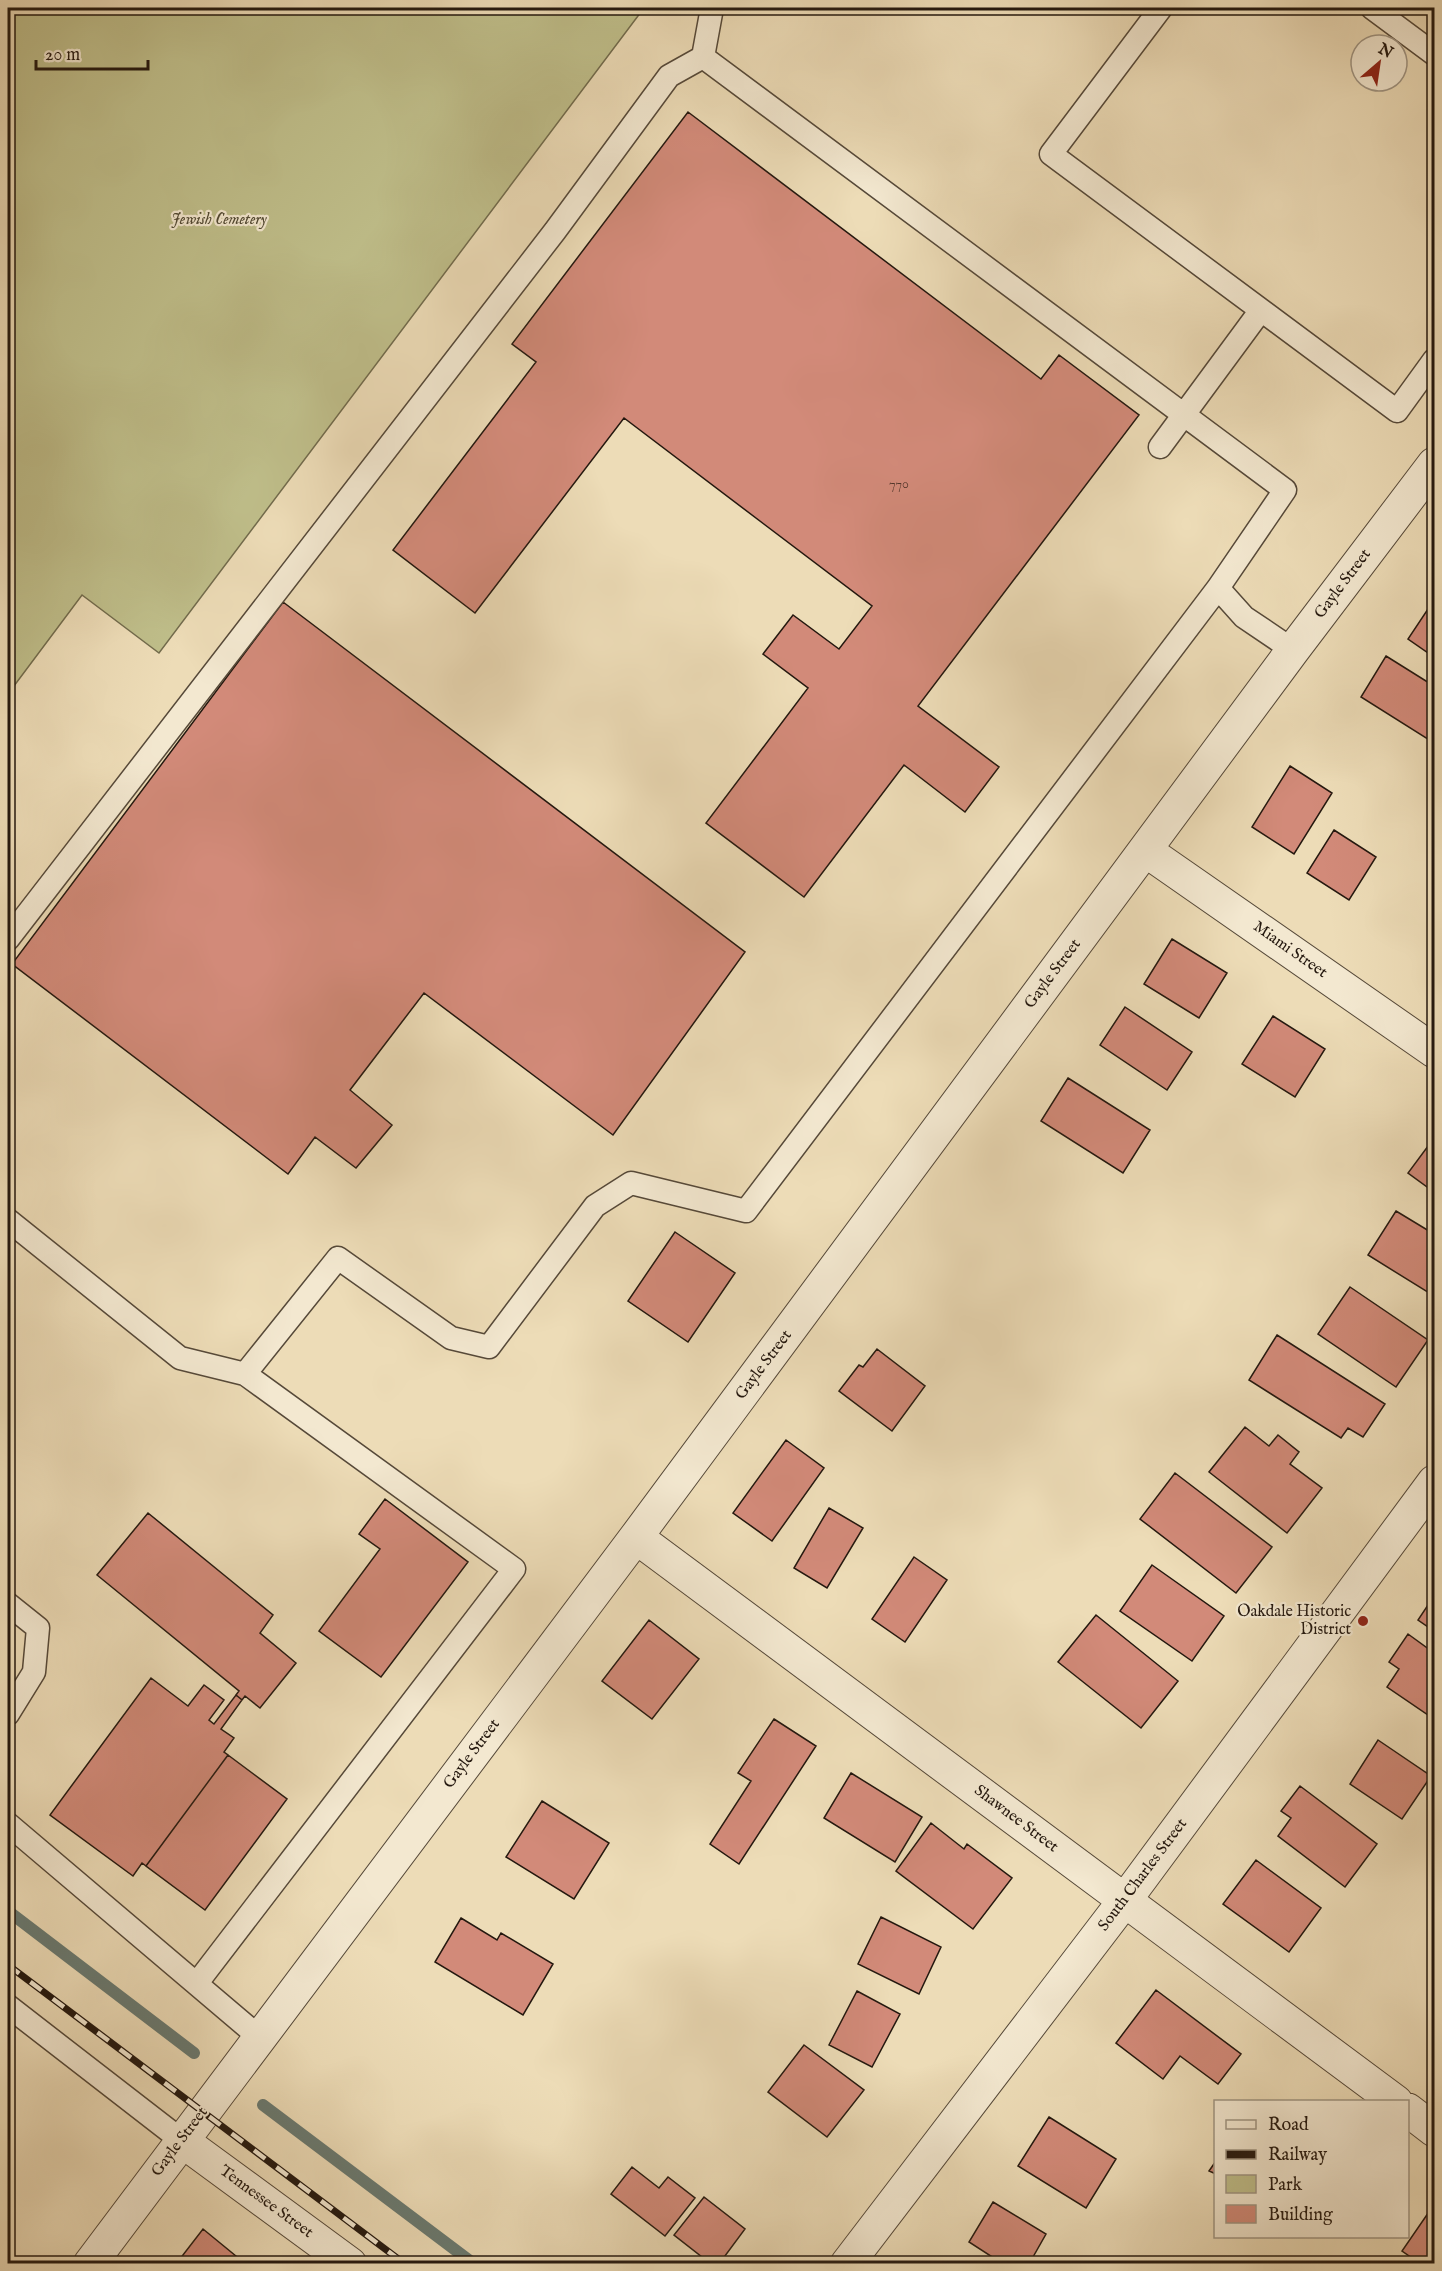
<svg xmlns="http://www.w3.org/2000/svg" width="1442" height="2271" viewBox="0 0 1442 2271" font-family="'IM FELL English',serif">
  <rect width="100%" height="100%" fill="#eddcb7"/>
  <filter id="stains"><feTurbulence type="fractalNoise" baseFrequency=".00333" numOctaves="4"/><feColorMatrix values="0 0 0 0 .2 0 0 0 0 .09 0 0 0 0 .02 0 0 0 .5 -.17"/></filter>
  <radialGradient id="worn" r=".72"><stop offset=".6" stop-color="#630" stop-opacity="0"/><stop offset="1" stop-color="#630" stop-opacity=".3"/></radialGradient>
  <path fill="#bfbe8a" stroke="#726b4c" stroke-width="1.5" d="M8,8H644L159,653L82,595L8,694Z"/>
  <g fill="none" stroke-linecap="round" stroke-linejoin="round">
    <path stroke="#6a7a71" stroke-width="12" d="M8,1911L194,2053
      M263,2105L474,2264"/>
  </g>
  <path fill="#d28a79" stroke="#24180f" stroke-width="1.5" d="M688,112L1041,379L1059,355L1139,415L918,706L999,767L965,812L904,765L804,897L706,823L808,688L763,654L793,615L839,649L872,606L624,418L475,613L393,550L536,362L512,344Z
    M1434,600V657L1408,639Z
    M283,602L745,952L613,1135L424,993L350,1090L392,1125L356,1168L315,1137L288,1174L12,964Z
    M1386,656L1434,686V743L1361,697Z
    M1290,766L1332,793L1294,854L1252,827Z
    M1334,830L1376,857L1349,900L1307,873Z
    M1172,939L1227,973L1199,1018L1144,984Z
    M1125,1007L1192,1052L1167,1090L1100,1045Z
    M1273,1016L1325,1049L1295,1097L1242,1064Z
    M1068,1078L1150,1130L1123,1173L1041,1121Z
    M1434,1138V1192L1408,1173Z
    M1396,1211L1434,1234V1296L1368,1255Z
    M675,1232L735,1273L688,1342L628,1301Z
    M1350,1287L1428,1340L1396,1387L1318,1334Z
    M1277,1335L1385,1404L1363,1437L1348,1428L1341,1438L1249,1380Z
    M877,1349L925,1386L892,1431L839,1391L859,1365L863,1367Z
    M1245,1427L1269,1446L1278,1435L1299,1452L1290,1464L1322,1488L1287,1533L1209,1472Z
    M786,1440L824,1468L772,1541L733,1513Z
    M1175,1473L1272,1547L1236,1593L1140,1519Z
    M385,1499L468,1562L381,1677L319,1631L380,1549L359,1534Z
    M829,1508L863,1528L827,1588L794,1568Z
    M148,1513L273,1615L260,1633L296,1663L260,1708L245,1696L242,1700L236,1695L239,1691L97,1575Z
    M914,1557L947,1580L905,1642L872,1619Z
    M1152,1565L1224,1616L1192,1661L1120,1611Z
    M1434,1596V1631L1418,1620Z
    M1096,1615L1178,1681L1141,1728L1058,1662Z
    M649,1620L699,1659L652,1719L602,1681Z
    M1408,1634L1434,1653V1719L1387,1687L1399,1669L1389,1662Z
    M151,1678L188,1706L204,1685L224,1700L209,1720L214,1724L236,1695L242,1700L221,1729L234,1738L224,1752L228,1755L146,1866L142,1863L133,1876L50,1815Z
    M774,1719L816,1746L739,1864L710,1844L751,1781L738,1773Z
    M1378,1740L1431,1776L1402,1819L1350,1784Z
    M228,1755L287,1799L205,1910L146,1866Z
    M851,1773L922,1817L895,1862L824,1818Z
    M1300,1786L1377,1844L1345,1887L1278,1836L1291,1818L1281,1811Z
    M542,1801L609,1843L574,1899L506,1857Z
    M931,1823L964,1849L967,1844L1012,1878L973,1929L896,1871Z
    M1256,1860L1321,1908L1289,1952L1223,1904Z
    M881,1917L941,1947L919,1994L858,1964Z
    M461,1918L497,1940L501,1933L553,1964L523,2015L435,1962Z
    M1156,1990L1241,2054L1218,2084L1180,2056L1163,2079L1116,2043Z
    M857,1991L900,2014L872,2067L829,2045Z
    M804,2045L864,2090L827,2137L768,2092Z
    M1049,2117L1116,2159L1086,2208L1018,2166Z
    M1216,2161V2174L1209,2171Z
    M632,2167L659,2188L668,2177L695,2198L665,2236L611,2194Z
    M704,2197L745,2229L719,2264H711L674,2235Z
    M993,2202L1046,2234L1029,2264H1003L969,2242Z
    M1433,2206L1434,2207V2264H1421L1402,2251Z
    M203,2229L242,2261L241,2264H176Z"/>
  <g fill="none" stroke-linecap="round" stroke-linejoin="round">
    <g stroke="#564939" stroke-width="25">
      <path id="service" d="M1161,8L1051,154L1397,411L1434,360
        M1372,8L1434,54
        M1160,447L1261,310
        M1218,588L1244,617L1293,650
        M8,939L555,231L669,76L703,57L712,8
        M8,1220L180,1358L245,1374L514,1569L197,1983
        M245,1374L338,1258L451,1338L489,1347L595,1206L631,1183L746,1211L1218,588L1285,490L703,57
        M8,1604L38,1628L34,1672L8,1714
        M8,1824L259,2037
        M8,2006L181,2140"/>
    </g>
    <g stroke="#564939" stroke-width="35">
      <path id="minor" d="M1145,850L1434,1051
        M636,1537L1396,2102
        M1408,2110L1434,2130
        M181,2140L350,2264
        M90,2264L636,1537L1293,650L1434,464
        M847,2264L1125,1900L1434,1482"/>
    </g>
    <use href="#service" stroke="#f3e8d0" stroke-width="22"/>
    <use href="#minor" stroke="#f3e8d0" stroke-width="33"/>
    <g stroke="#24180f" stroke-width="7">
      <path id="rail" d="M8,1965L405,2264"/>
    </g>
    <use href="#rail" stroke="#f3e8d0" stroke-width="4.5" stroke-dasharray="14" stroke-linecap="butt"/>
  </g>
  <circle fill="#8f2418" stroke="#f3e8d0" stroke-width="2" cx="1363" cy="1621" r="6"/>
  <g text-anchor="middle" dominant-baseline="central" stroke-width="4.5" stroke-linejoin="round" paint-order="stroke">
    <g font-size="14" fill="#50342a">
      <text x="899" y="484">770</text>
    </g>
    <g font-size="16" font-style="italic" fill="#524a34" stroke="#f3e8d0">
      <text x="219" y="220">Jewish Cemetery</text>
    </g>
    <g font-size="16" fill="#24180f" stroke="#f3e8d0">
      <text transform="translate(1343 584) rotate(-53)">Gayle Street</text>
      <text transform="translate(1290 950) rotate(35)">Miami Street</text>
      <text transform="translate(1053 974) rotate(-53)">Gayle Street</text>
      <text transform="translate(764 1365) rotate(-53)">Gayle Street</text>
      <text transform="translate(472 1754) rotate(-53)">Gayle Street</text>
      <text transform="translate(1016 1819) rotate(37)">Shawnee Street</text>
      <text transform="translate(1143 1875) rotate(-53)">South Charles Street</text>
      <text transform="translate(180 2142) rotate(-53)">Gayle Street</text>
      <text transform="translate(266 2202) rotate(36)">Tennessee Street</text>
    </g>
    <g font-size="16" fill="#24180f" stroke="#f3e8d0" text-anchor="end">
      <text x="1351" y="1612">Oakdale Historic<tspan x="1351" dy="18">District</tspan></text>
    </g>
  </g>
  <rect width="1442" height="2271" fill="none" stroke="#eddcb7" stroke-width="30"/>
  <rect x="9" y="9" width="1424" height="2253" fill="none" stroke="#24180f" stroke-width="3"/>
  <rect x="15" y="15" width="1412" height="2241" fill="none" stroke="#24180f" stroke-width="1.5"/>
  <rect x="1214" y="2100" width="195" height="138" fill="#f3e8d0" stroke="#a09583" stroke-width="1.5"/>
  <rect x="1226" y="2120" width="30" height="9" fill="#f3e8d0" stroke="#a09583" stroke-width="1.5"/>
  <text x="1268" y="2130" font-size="18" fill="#24180f">Road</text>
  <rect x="1226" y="2150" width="30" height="9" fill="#24180f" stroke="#a09583" stroke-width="1.5"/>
  <text x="1268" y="2160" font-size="18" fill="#24180f">Railway</text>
  <rect x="1226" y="2175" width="30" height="18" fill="#bfbe8a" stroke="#a09583" stroke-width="1.5"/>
  <text x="1268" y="2190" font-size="18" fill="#24180f">Park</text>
  <rect x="1226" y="2205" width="30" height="18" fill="#d28a79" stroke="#a09583" stroke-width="1.5"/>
  <text x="1268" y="2220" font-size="18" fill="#24180f">Building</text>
  <g transform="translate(1379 63) rotate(29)"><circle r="28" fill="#f3e8d0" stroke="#a09583" stroke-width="1.5"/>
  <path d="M0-4.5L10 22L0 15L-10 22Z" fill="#8f2418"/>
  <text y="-9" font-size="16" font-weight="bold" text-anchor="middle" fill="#24180f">N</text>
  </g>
  <path d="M36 60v9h112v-9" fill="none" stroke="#24180f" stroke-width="3"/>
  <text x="45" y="60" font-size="18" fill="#24180f" stroke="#f3e8d0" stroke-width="4.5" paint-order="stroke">20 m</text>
  <rect width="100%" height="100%" filter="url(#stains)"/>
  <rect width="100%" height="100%" fill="url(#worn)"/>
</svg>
